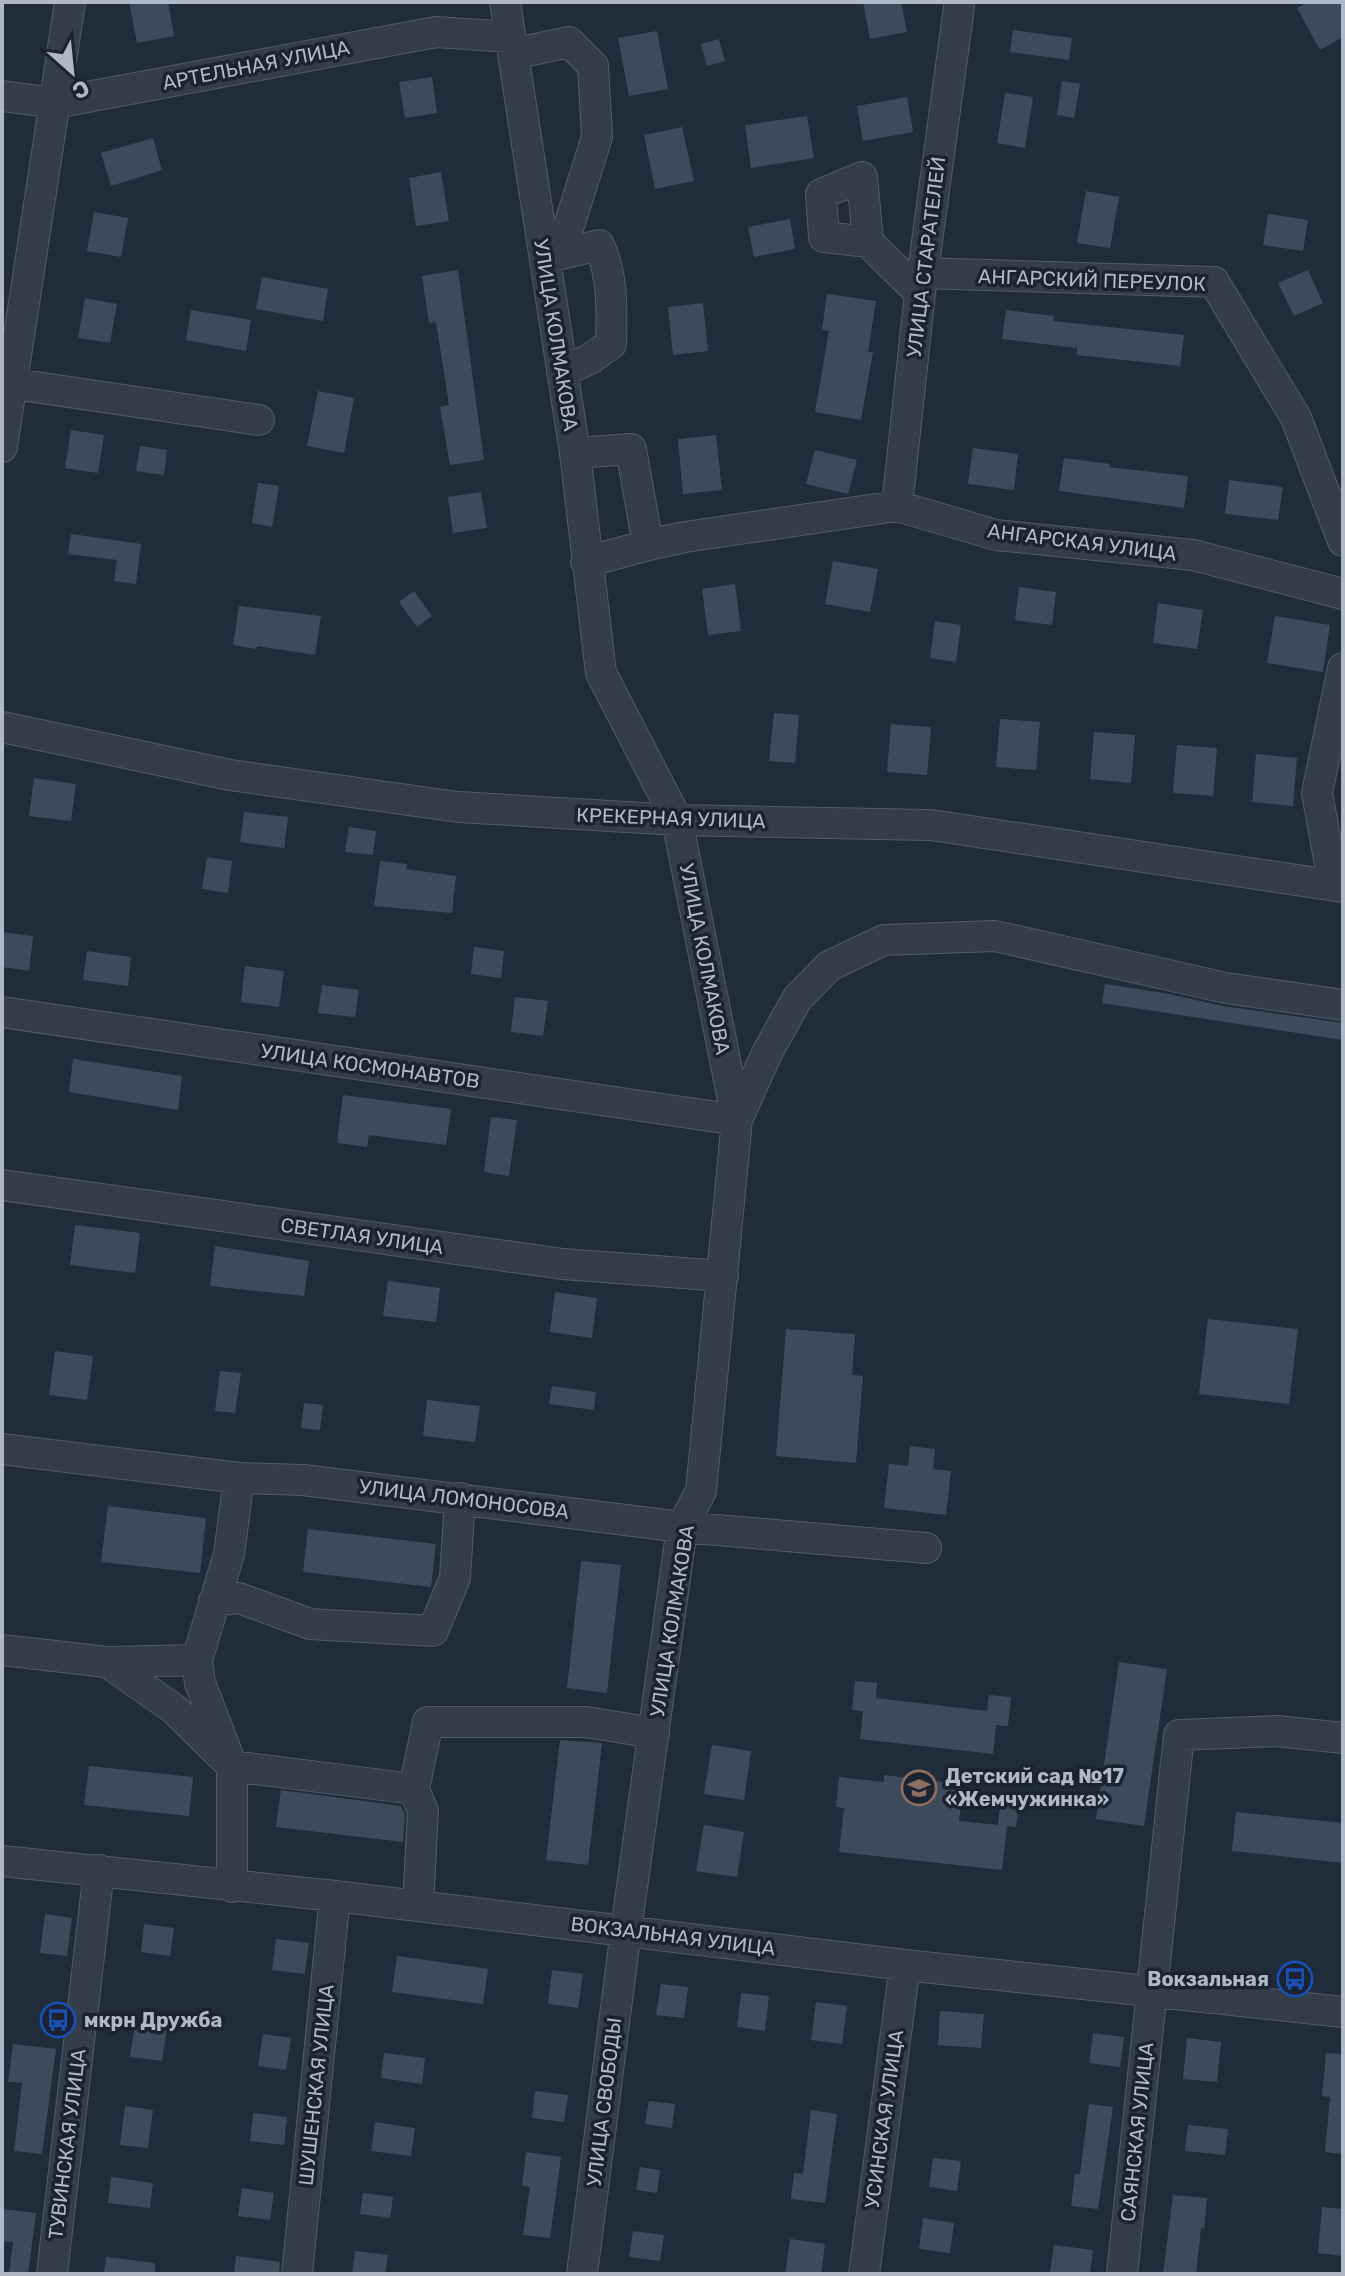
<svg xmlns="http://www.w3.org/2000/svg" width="1345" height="2276" viewBox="0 0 1345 2276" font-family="Rubik,sans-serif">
  <rect width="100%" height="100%" fill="#212c3a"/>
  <path fill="#3d4a59" d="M129,2H168L174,36L137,43Z
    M863,2H901L907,32L870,39Z
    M1308,2H1343V37L1320,50L1297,8Z
    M1013,30L1072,38L1069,60L1010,52Z
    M657,31L668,89L629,96L618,38Z
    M719,39L725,61L707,66L701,44Z
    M432,77L437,113L405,118L399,82Z
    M1062,81L1080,84L1074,118L1057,115Z
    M1005,93L1033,97L1025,148L997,143Z
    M907,97L913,132L863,141L857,106Z
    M807,116L814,158L751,168L745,125Z
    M682,127L694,181L655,189L644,135Z
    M153,138L162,170L111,186L101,153Z
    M441,172L449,221L416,226L409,178Z
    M1086,191L1119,197L1110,248L1077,243Z
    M94,212L128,218L121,257L87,251Z
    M1268,214L1308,220L1303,251L1263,245Z
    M790,219L795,249L754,257L748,227Z
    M458,270L484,460L450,465L440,407L449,405L436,322L429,323L422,276Z
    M1308,270L1323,303L1294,316L1278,283Z
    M262,277L328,289L323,321L256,309Z
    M827,294L876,301L868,352H873L861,420L815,412L829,331L822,330Z
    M85,298L117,304L110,343L78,338Z
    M703,303L708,351L673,355L668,307Z
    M191,310L251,320L246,351L186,340Z
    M1006,310L1054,316L1053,321L1184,335L1180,366L1077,355V348L1002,339Z
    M318,391L354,398L344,453L307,446Z
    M71,430L104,435L98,473L65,468Z
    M716,435L722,490L683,494L678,439Z
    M140,446L167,450L164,475L136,471Z
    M973,448L1018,454L1014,490L968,484Z
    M815,450L857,460L848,494L806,484Z
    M1064,458L1110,464L1109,467L1188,476L1184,508L1059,491Z
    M1229,480L1283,487L1278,520L1225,514Z
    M258,483L279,486L272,527L252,523Z
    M481,492L487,528L453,533L448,497Z
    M71,534L141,544L136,584L114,581L117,560L68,554Z
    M833,561L878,569L870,612L825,604Z
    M735,584L741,631L708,635L702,589Z
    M1019,587L1056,592L1052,625L1015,620Z
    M414,591L432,616L417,627L399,602Z
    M1158,603L1203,610L1197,649L1153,643Z
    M239,606L321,616L315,655L257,646L256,649L233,645Z
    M1275,616L1330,625L1323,672L1267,663Z
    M935,621L961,625L956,662L930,658Z
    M774,713L799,715L795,763L769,761Z
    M1000,719L1040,722L1036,770L996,767Z
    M891,724L931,727L927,775L887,772Z
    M1094,732L1135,735L1131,783L1090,779Z
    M1177,745L1217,748L1213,796L1173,793Z
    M1256,754L1297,758L1293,806L1252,802Z
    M34,778L76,784L71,821L29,816Z
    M244,812L288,817L284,848L240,842Z
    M349,827L376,831L373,855L345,852Z
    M207,857L232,861L228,893L202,889Z
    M380,861L407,864L406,869L456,876L452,913L374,906Z
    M2,932L33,936L29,971L2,967Z
    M474,947L504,951L501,978L471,974Z
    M87,951L131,957L128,986L83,980Z
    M245,966L284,971L279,1007L241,1002Z
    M1105,984L1169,994L1223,1006L1343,1023V1040L1102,1003Z
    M322,985L359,990L355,1017L318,1013Z
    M515,997L548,1001L543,1036L511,1032Z
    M73,1059L182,1076L178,1110L69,1092Z
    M343,1095L451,1109L446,1145L369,1135L367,1147L337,1143Z
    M491,1117L517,1120L509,1176L484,1172Z
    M75,1225L140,1233L135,1273L70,1265Z
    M215,1246L309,1261L304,1296L210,1286Z
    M388,1281L440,1288L436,1322L383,1316Z
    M555,1292L597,1298L592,1338L550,1332Z
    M1208,1319L1298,1329L1289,1404L1199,1394Z
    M786,1329L855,1334L852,1375L863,1376L856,1463L776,1456Z
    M55,1351L93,1356L87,1400L49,1395Z
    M220,1371L241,1373L235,1413L215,1411Z
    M552,1386L596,1392L594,1410L549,1404Z
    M427,1400L480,1406L475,1442L423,1436Z
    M304,1403L323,1405L320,1430L301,1428Z
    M910,1446L935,1449L933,1469L951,1471L946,1515L884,1508L889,1464L908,1466Z
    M108,1506L206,1518L200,1573L101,1562Z
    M308,1529L436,1544L431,1587L303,1572Z
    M581,1561L621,1565L607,1693L567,1688Z
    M1119,1662L1167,1669L1144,1826L1096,1819Z
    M855,1681L877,1683L876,1698L987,1711L989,1695L1011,1697L1008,1726L996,1725L993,1754L860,1739L863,1711L852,1710Z
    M560,1740L602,1743L588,1865L546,1860Z
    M712,1745L751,1751L744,1800L704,1794Z
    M89,1766L193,1777L189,1816L84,1805Z
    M884,1775L944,1782L943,1789L962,1791L959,1821L998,1825L1001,1794L1020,1796L1016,1827L1007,1826L1002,1870L839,1852L844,1808L836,1807L839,1777L884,1782Z
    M281,1790L401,1806L405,1814L403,1842L276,1827Z
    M1236,1812L1343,1823V1863L1232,1851Z
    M704,1825L744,1832L737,1877L696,1871Z
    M45,1914L72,1918L67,1956L40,1953Z
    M144,1924L174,1928L170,1956L141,1952Z
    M276,1939L309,1943L305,1974L272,1970Z
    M397,1956L488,1969L483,2004L392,1992Z
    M552,1970L583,1974L578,2008L548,2004Z
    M661,1984L688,1987L684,2018L656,2015Z
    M741,1993L769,1996L765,2031L737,2027Z
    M816,2002L847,2006L842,2044L811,2040Z
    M940,2011L984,2014L981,2048L938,2045Z
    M135,2023L167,2027L162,2061L130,2057Z
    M1093,2033L1124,2037L1120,2067L1089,2063Z
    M263,2034L291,2038L286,2070L258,2066Z
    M1187,2038L1221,2042L1217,2082L1183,2079Z
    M13,2044L56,2049L42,2154L14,2151L22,2083L8,2082Z
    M384,2053L425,2058L422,2084L381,2078Z
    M1326,2053L1343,2054V2154L1325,2152L1330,2097L1322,2096Z
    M535,2091L568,2095L564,2122L532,2118Z
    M649,2101L675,2104L672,2128L645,2124Z
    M1089,2104L1113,2107L1098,2209L1071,2206L1075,2174H1080Z
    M125,2106L153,2110L148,2148L120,2145Z
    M811,2110L837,2114L825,2203L791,2199L794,2173L803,2174Z
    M253,2113L287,2117L284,2145L250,2141Z
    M375,2122L415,2128L411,2156L371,2151Z
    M1188,2125L1228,2129L1225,2155L1185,2151Z
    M526,2152L561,2157L550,2238L523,2235L530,2187L522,2186Z
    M933,2158L961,2161L957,2191L929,2187Z
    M640,2167L660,2170L657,2193L636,2190Z
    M111,2177L153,2183L150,2208L108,2203Z
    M242,2188L274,2193L270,2220L238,2216Z
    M363,2193L393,2197L390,2218L360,2214Z
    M1173,2195L1207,2198L1204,2229L1201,2228L1196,2274H1163Z
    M1322,2207L1343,2209V2256L1318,2253Z
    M2,2209L36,2213L28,2274H9L13,2242L2,2241Z
    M923,2218L954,2223L950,2253L919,2249Z
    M633,2231L664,2235L660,2261L629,2257Z
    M790,2239L825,2244L821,2274H785Z
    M1054,2245L1093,2250L1090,2274L1050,2272Z
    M355,2251L388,2255L385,2274H352Z
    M236,2256L280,2262L279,2274H234Z
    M106,2257L155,2263V2274H104Z"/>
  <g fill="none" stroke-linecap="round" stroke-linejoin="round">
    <g stroke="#525b68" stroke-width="32">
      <path id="minor" d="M505,2L575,453L601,673L677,820L737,1120L701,1491L682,1527L626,1930L582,2274
        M513,54L569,42L593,66L597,137L560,254
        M2,96L55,103L436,32L510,37
        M868,242L862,177L821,194L824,237L868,242L920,293
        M545,258L599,245C613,275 612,311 611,344L590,359L562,372
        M922,273L1214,282L1296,418L1343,541
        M2,382L259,420
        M2,447L70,2
        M575,453L631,449L648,545
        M897,506L920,293L959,7
        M586,562L648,545L685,537L897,506L996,535L1193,555L1343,594
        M2,727L230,775L458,807L677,820L931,825L1343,887
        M1334,886L1317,793L1343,668
        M2,1012L737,1120L767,1053L797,999L829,966L884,940L995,936L1226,988L1343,1005
        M2,1185L563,1264L723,1276
        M2,1449L239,1478L303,1480L682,1527L926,1548
        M239,1478L229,1554L197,1660L200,1683L232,1766L414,1789L423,1811L418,1906
        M214,1601L239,1598L310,1624L433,1631L455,1578L460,1498
        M2,1650L107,1662L174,1709L232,1766V1887
        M107,1662L197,1660
        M414,1789L428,1722H586L654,1733
        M2,1861L335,1896L905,1965L1343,2012
        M52,2274L99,1870
        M297,2274L335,1896
        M864,2274L905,1965
        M1122,2274L1179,1735L1276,1731L1343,1738"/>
    </g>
    <use href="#minor" stroke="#343e4a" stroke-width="30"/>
  </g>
  <defs>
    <g id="school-ring" transform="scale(1.8)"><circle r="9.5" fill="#1a232f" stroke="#8d6e63" stroke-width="1.5"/><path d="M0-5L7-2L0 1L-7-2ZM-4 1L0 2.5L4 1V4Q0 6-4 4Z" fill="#8d6e63"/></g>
    <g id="bus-ring" transform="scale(1.8)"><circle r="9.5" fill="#1a232f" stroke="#1a4fb4" stroke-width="1.5"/><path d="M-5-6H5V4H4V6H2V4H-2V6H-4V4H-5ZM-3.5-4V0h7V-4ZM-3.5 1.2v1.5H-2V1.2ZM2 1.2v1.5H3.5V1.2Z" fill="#1a4fb4"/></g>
  </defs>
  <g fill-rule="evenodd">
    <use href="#school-ring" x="919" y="1788"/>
    <use href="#bus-ring" x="1295" y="1979"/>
    <use href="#bus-ring" x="58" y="2020"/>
  </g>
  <g text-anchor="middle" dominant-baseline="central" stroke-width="7" stroke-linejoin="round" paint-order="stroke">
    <g font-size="20" fill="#afb8c6" stroke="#1a232f">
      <text transform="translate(256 65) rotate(-11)">АРТЕЛЬНАЯ УЛИЦА</text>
      <text transform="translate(926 257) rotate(-83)">УЛИЦА СТАРАТЕЛЕЙ</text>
      <text transform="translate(1092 280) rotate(2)">АНГАРСКИЙ ПЕРЕУЛОК</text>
      <text transform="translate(556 335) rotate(81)">УЛИЦА КОЛМАКОВА</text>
      <text transform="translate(1082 542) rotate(7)">АНГАРСКАЯ УЛИЦА</text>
      <text transform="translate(671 818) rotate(2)">КРЕКЕРНАЯ УЛИЦА</text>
      <text transform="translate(705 959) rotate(79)">УЛИЦА КОЛМАКОВА</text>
      <text transform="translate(370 1066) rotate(8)">УЛИЦА КОСМОНАВТОВ</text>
      <text transform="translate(362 1236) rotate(8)">СВЕТЛАЯ УЛИЦА</text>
      <text transform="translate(464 1499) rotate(7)">УЛИЦА ЛОМОНОСОВА</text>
      <text transform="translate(672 1621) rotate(-81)">УЛИЦА КОЛМАКОВА</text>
      <text transform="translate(673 1936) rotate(7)">ВОКЗАЛЬНАЯ УЛИЦА</text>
      <text transform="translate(316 2085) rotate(-84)">ШУШЕНСКАЯ УЛИЦА</text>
      <text transform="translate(604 2102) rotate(-83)">УЛИЦА СВОБОДЫ</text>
      <text transform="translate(884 2119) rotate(-82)">УСИНСКАЯ УЛИЦА</text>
      <text transform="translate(1137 2132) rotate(-84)">САЯНСКАЯ УЛИЦА</text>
      <text transform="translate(67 2144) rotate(-83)">ТУВИНСКАЯ УЛИЦА</text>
    </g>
    <g font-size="20" font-weight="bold" fill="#afb8c6" stroke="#1a232f" text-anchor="start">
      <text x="945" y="1776">Детский сад №17<tspan x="945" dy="23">«Жемчужинка»</tspan></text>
      <text x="1269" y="1979" text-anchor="end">Вокзальная</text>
      <text x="84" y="2020">мкрн Дружба</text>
    </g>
  </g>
  <rect width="1345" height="2276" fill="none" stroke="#afb8c6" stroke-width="8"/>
  <g transform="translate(72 72) rotate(153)" stroke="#1a232f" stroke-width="6" paint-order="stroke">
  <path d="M0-6L14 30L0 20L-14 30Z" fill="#afb8c6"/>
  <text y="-12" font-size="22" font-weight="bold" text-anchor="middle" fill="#afb8c6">С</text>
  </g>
</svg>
